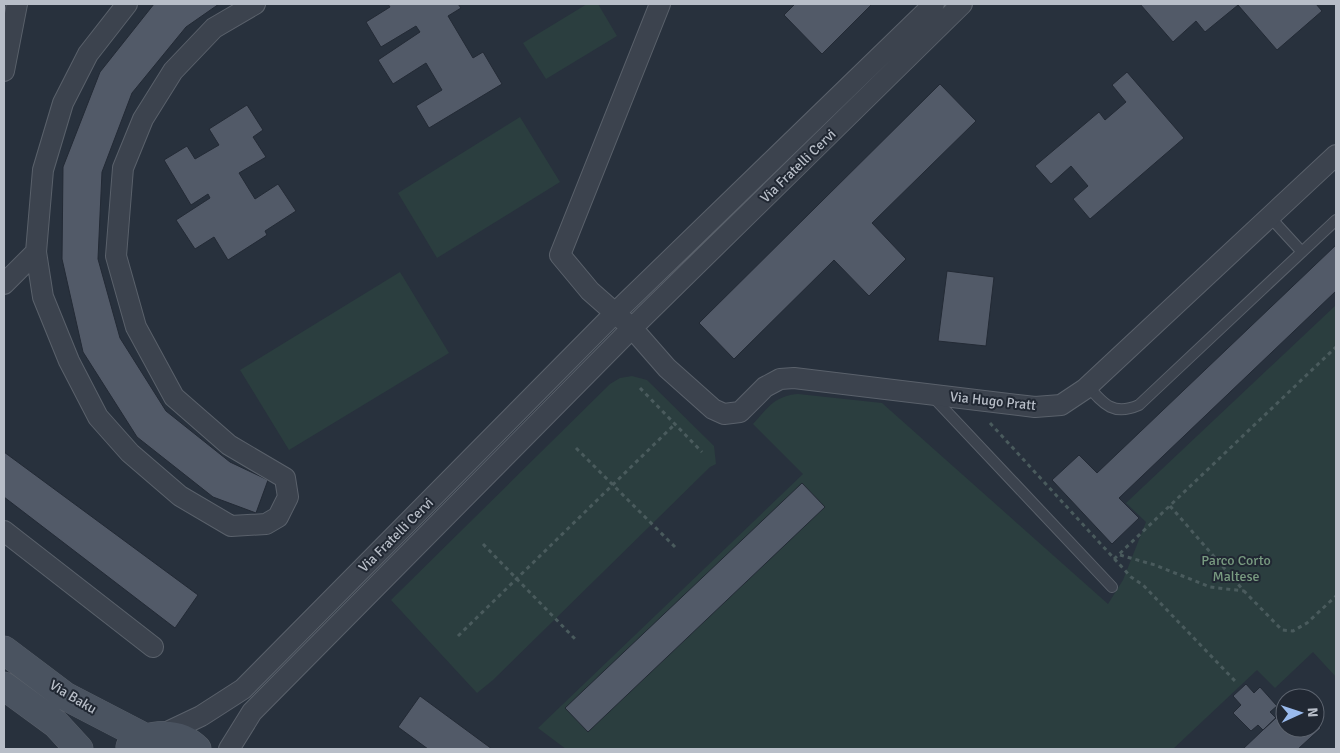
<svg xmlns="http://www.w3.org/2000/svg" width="1340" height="753" viewBox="0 0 1340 753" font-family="Signika,sans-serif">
  <rect width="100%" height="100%" fill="#28313d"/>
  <path fill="#2b3e3f" d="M587,4H598L617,36L546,79L523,43Z
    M520,117L560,182L437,258L398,193Z
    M400,272L449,353L289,450L240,370Z
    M1336,305V677L1313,652L1275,688L1257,670L1173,749H566L538,728L803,474L753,424C768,408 774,396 798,394L882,403L1108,604L1123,580L1146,522L1126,503Z
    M632,376L647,380L714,446L716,464L710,467L493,680L477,693L391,600L610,384L620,378Z"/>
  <path fill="#525a68" stroke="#232a35" d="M154,4H219L186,27L132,93L102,172L98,259L120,338L166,411L230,462L268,480L256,513L213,497L137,437L83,352L62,259L63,167L100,72Z
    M388,4H458L461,8L448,16L473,58L483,52L502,84L429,128L416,106L442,90L426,63L393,84L378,60L420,32L416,26L381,47L366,22L390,7Z
    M795,4H872L822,54L784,15Z
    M1140,4H1316L1322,11L1277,50L1238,5L1205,32L1196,21L1173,42Z
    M1127,72L1184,138L1090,219L1073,199L1088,186L1071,166L1051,184L1035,166L1099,112L1105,120L1126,102L1112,85Z
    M940,84L976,121L872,223L906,259L869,296L834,260L734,359L699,323Z
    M247,105L263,130L253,137L266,157L239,173L255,199L278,184L296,211L265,231L267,235L228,260L214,237L195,249L176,220L210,198L208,194L191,205L164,160L187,146L195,159L219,145L209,129Z
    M1336,245V291L1119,498L1139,518L1112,544L1052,480L1079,455L1097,473Z
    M947,271L994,277L986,346L938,341Z
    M4,452L198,595L175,628L4,497Z
    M802,483L825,507L588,732L565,708Z
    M1246,684L1254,693L1260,687L1277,706L1270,712L1276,718L1263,730L1258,725L1251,731L1233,713L1241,705L1233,696Z
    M420,696L492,749H428L398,727Z
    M1285,709V728H1315V722L1321,728L1298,749H1243Z"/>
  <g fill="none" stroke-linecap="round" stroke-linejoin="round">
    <g stroke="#5a616b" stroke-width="12">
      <path id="lane" d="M1270,217L1302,252
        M1088,386C1104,405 1114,416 1139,405L1336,220
        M933,397L1112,587"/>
    </g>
    <g stroke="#5a616b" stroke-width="22">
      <path id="street" d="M127,4L88,54L63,103L43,170L36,252L43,297L69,361L98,417L130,453L180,496L231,526L266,524L278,517L288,497L285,478L229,445L174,397L136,327L116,256L123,168L143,119L173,71L214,28L255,4
        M660,4L560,255L590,291L632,328L667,368L713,409L724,414L740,412L765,387L780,379L794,378L1035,407L1061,405L1085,389L1336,155
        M4,71L17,4
        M4,284L36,252
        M4,531L153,647
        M161,735L201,716L243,689L615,313L934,4
        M229,749L252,712L632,328L962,4"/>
    </g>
    <g stroke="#5a616b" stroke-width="29">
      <path id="secondary" d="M4,650L65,696L146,738
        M4,686L56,724L79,749
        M130,747C149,732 180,731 197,749"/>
    </g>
    <path stroke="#4a5b5d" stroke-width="3" stroke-dasharray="4 4" stroke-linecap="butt" d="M640,388L702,452
      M990,423L1131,577L1143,585L1236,682
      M576,448L675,547
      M1170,506L1244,591L1282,630L1293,631L1307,623L1336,596
      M483,544L577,641
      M1120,555L1155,565L1210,587L1244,591
      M1114,559L1336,347
      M458,636L675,424"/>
    <use href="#lane" stroke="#3c434e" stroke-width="10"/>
    <use href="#street" stroke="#3c434e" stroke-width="20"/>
    <use href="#secondary" stroke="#4a5360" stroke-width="28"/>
  </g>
  <g text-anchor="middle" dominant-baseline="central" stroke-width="4" stroke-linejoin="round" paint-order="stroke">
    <g font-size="14" fill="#b8bec8" stroke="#212833">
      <text transform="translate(798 166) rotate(-44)">Via Fratelli Cervi</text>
      <text transform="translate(993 401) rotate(6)">Via Hugo Pratt</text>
      <text transform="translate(396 535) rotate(-45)">Via Fratelli Cervi</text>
      <text transform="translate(73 697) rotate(31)">Via Baku</text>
    </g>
    <g font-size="14" fill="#799b81" stroke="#212833">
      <text x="1236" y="560">Parco Corto<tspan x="1236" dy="16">Maltese</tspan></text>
    </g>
  </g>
  <rect width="1340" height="753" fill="none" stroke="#b8bec8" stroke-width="10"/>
  <g transform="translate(1300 713) rotate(87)"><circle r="24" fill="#212833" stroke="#5d646f"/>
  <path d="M0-4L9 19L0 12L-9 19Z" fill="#99baed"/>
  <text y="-8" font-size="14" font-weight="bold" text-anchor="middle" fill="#b8bec8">N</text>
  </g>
</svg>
